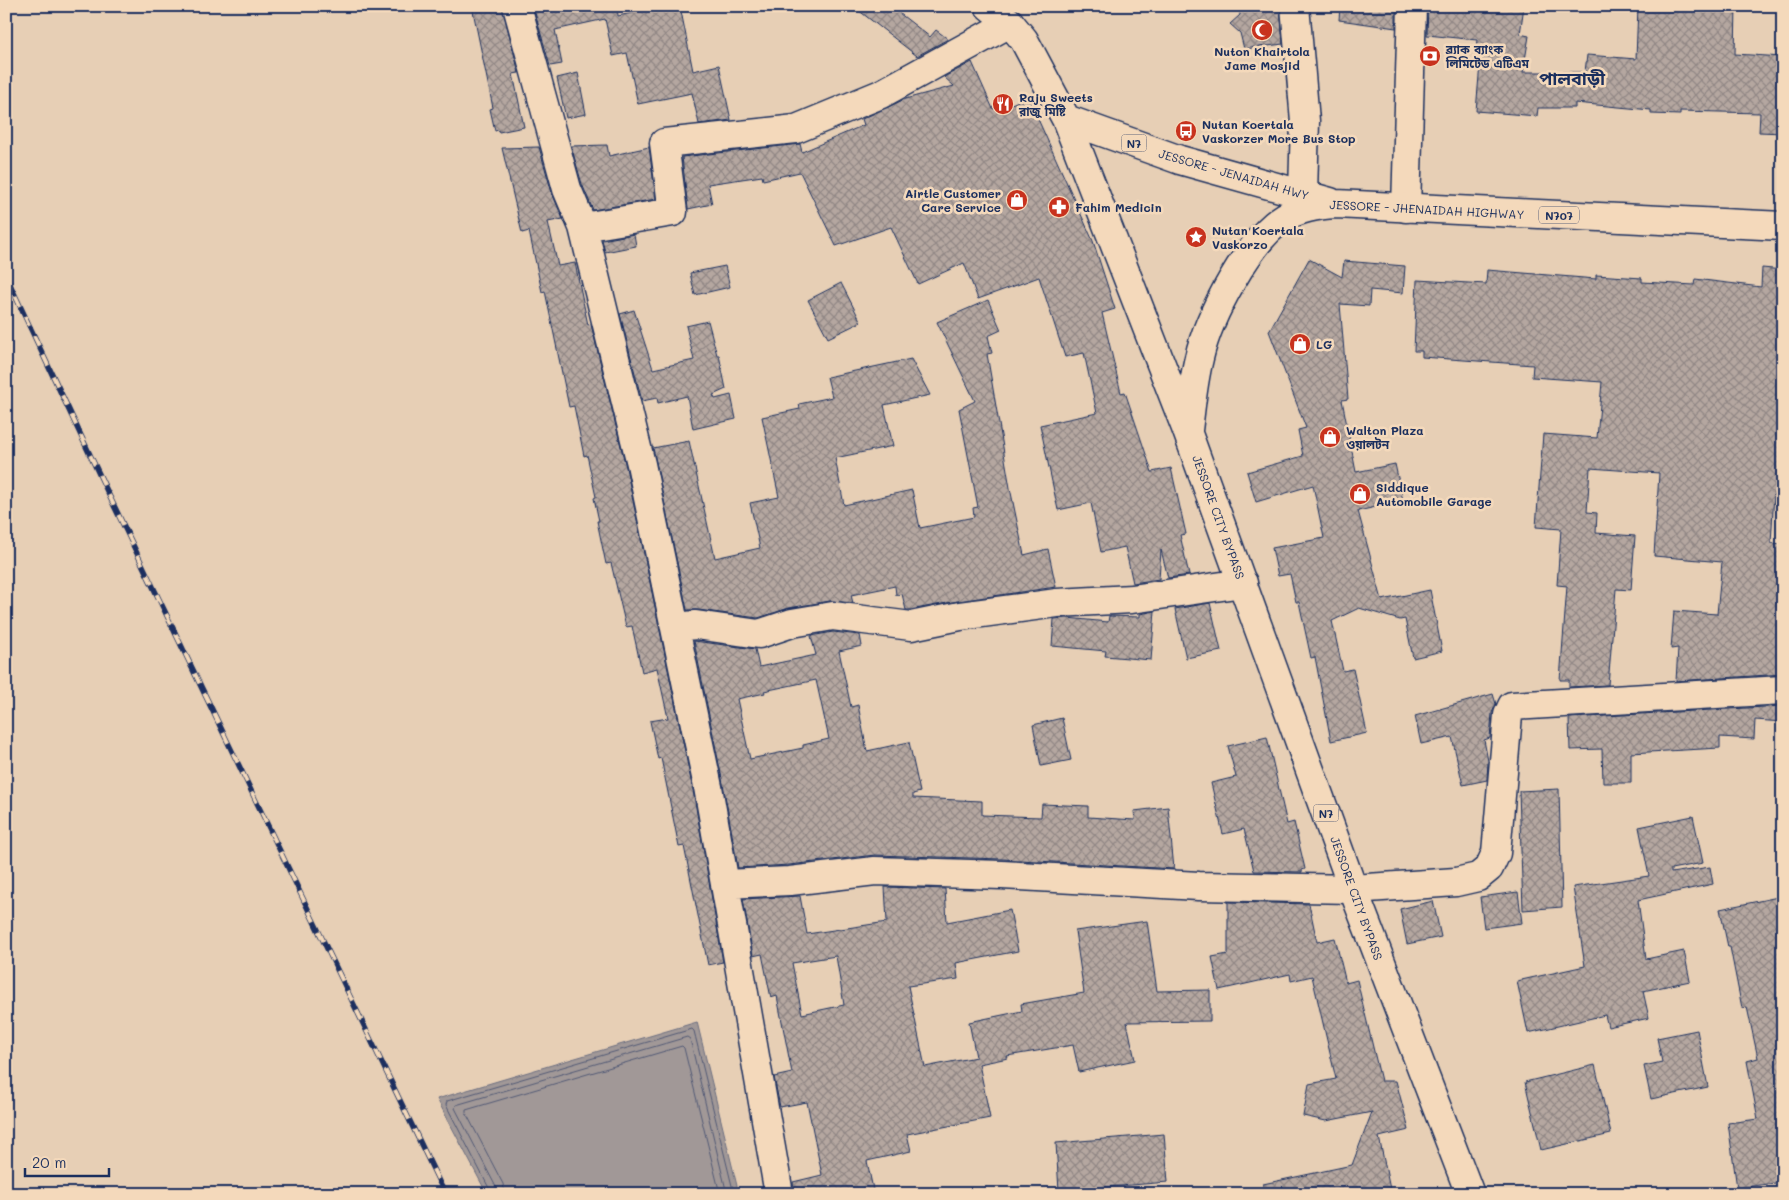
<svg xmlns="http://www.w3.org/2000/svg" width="1789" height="1200" viewBox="0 0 1789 1200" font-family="Mali,'Noto Sans Bengali',sans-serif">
  <defs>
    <pattern id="building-cross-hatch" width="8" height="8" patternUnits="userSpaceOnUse" patternTransform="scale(1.25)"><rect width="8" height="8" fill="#b5a7a0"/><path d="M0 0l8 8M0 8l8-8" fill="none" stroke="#928886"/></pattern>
  </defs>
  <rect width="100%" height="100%" fill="#e7cfb5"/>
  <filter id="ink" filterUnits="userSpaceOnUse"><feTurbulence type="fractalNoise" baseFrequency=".02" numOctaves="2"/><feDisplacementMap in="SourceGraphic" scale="10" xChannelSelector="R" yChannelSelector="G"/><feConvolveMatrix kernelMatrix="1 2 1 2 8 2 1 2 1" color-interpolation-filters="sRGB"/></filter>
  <g filter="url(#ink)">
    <path fill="#a19897" stroke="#6b6e80" d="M697,1022L739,1194H487L437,1099Z"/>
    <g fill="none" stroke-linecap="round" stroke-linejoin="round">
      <path stroke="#515975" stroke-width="1" d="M491,1194L490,1190L446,1105L447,1101L692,1029L694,1031L734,1194
        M497,1194L496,1187L455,1108L456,1105L687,1037L690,1039L727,1194
        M505,1194L503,1184L466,1113V1110L682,1046L684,1048L720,1194"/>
    </g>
    <path fill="url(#building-cross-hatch)" stroke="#1b2f5e" fill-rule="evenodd" d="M472,6H502L519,73L513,74L524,127L499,132L498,130L495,131L490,109L493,108Z
      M533,6H617L618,16L664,6H680L693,71L719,65L731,120L699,124L692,93L638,104L627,53L613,56L605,19L555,30L562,64L550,66Z
      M853,6H890L930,37L936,30L948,39L917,56Z
      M1239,6H1280L1283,44L1244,49L1240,33L1230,24L1240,15Z
      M1340,6H1396V28L1339,20Z
      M1428,6H1524L1520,34L1529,36L1523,72H1585L1587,55L1636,59L1638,6H1736L1735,54L1783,57V133L1759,132L1760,113L1680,111V115L1651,114V110L1575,103V108H1538L1537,116L1476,111L1480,64L1474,63L1477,40L1427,35Z
      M972,62L993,109L996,108L997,110L1028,97L1093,241L1115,309L1102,313L1121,393L1125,392L1152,472L1171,468L1186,534L1180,535L1189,575L1168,578L1161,550L1159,579L1133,583L1125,547L1101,552L1091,503L1058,510L1040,425L1097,413L1084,353L1065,357L1039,277L978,299L964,263L918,284L891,227L836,246L800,172L763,180L762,176L708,184L712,204L688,209L682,157L800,144L802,152L864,125L862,119L905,99L954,86L944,77Z
      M578,73L586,114L566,118L557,78Z
      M607,145L609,156L649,147L656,199L593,210L582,184L571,146Z
      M539,147L552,193L563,219L548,222L558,266L575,263L588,325L591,324L626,467L693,790L723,962L708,965L684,846L679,847L661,758L658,759L650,721L668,718L657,668L642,672L632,626L626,627L611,563L606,564L597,521H599L594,498L596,497L587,455L584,456L574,406L569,407L545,291L542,292L529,231L522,233L502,148Z
      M634,234L636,246L605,252L602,240Z
      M1309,259L1342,277L1344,261L1405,266L1403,293L1370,290L1369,306L1340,304L1348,399L1342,400L1356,472L1395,464L1403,501L1358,511L1382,600L1430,590L1442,651L1413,658L1405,619L1400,620L1359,608L1332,621L1343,671L1353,669L1367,733L1331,741L1315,657L1311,658L1299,602H1296L1290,574L1278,576L1272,548L1324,538L1313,485L1256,502L1247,472L1303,456L1298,430L1306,428L1269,331Z
      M725,266L730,287L695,295L690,273Z
      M1762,268L1783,270V495L1774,494L1771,543L1783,544V674L1676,681L1678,648L1671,649L1674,611L1717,614L1722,562L1654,556L1659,473L1590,468L1587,512L1597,513L1596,533L1635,536L1631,590L1616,589L1608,685L1569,687V680H1560L1567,586L1557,585L1561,529L1536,527L1543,434L1597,438L1602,382L1532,377L1533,365L1422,357V351H1414L1417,280L1486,284L1487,270L1596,279V275L1642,278V282L1694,285L1695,279L1761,287Z
      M841,283L861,322L828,338L808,300Z
      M988,300L1001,330L988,336L992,353L987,354L1010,488L1024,555L1048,549L1056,587L958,601L910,610H906L902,594L896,595L895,586L851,595L853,603L830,601L789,608L758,618L698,610H687L653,448L689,441L715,558L760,548L750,503L779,497L762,417L800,409L799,404L832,397L827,377L911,359L930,395L884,405L893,446L835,458L844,505L912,490L920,528L974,517L973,508L978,507L959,409L975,401L937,322Z
      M634,310L653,369L694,360L686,326L708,321L717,355H719L726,389L713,395L715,399L731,395L736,419L693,429L687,396L658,403L657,398L642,401L620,314Z
      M1210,603L1221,651L1186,658L1175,609Z
      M1155,611L1151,660L1105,656L1106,651L1052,646L1054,619L1067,618L1108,622L1109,616L1140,617V614Z
      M833,632L860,635L862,646L839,651L851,707L858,705L867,751L909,742L920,792L913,794V798L982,801V815L1041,817L1042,804L1088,806V817L1135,820L1134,811L1168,807L1174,869L1003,859L875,855L789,865L738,868L723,784L694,641L755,649L759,667L816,655L811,636ZM816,680L829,739L803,745V748L750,759L737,699L765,693L764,691Z
      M1493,694L1496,704L1492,713L1490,738L1484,740L1488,761L1487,780L1463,785L1452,737L1421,744L1415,716Z
      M1783,706V722L1755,720L1754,739L1720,737V748L1631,753V783H1603L1602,749L1570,750L1569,718Z
      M1062,718L1071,760L1041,766L1033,725Z
      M1267,737L1287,824L1294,822L1305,869L1302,870V872L1254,871L1244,829L1223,834L1211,783L1236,777L1228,746Z
      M1559,789L1562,907L1523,910L1519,791Z
      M1693,816L1703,863L1671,869V873L1710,867L1713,884L1638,900L1646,959L1684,951L1690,981L1643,991L1649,1018L1608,1027L1605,1015L1528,1033L1517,981L1585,966L1573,887L1649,876L1639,827Z
      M885,887L945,889L947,922L1010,910L1018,951L956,963L958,979L908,986L925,1067L976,1057L969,1022L1022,1011L1021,1004L1084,993L1075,931L1147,921L1157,991L1210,990V1021L1127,1022L1135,1060L1079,1072L1073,1045L1007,1056L1008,1058L979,1064L990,1118L907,1134L911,1151L867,1161L874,1194H794L793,1182L822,1175L807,1102L780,1107L774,1077L792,1073L777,996L771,998L762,954L753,956L743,899L800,896L807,934L887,922ZM836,956L844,1005L802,1014L792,963Z
      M1518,892L1522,923L1484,928L1480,897Z
      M1783,896V1182L1737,1188L1728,1123L1758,1119L1747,1061L1758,1058L1747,1007L1742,1008L1730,947H1728L1720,909Z
      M1433,901L1441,937L1407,944L1400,909Z
      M1228,902L1309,904L1317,942L1335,938L1346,983L1357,980L1381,1081H1396L1409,1130L1379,1137L1391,1194H1264L1263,1184L1352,1165L1372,1112L1326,1121L1303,1116L1309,1084L1336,1079L1312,976L1291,981L1290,974L1219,990L1212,957L1228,954Z
      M1697,1030L1708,1087L1651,1099L1644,1066L1662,1062L1657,1038Z
      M1595,1065L1611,1134L1541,1150L1525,1082Z
      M1164,1134L1168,1182L1059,1191L1056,1143Z"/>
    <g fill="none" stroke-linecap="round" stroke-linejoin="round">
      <g stroke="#1b2f5e" stroke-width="31">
        <path id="minor" d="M517,6L567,189L583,227L641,464L708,787L779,1194
          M1295,6L1305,121L1303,194
          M1406,208L1412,6
          M583,227L673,212L664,143L796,129L881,94L1010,23
          M675,627L696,625L759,634L792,623L833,616L911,626L960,616L1057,603L1132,599L1243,583
          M725,884L790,881L875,871L1002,875L1199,886L1353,889L1456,882L1478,877L1489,868L1496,853L1508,715L1512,706L1783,690"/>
      </g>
      <g stroke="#1b2f5e" stroke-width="31">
        <path id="highway" d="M989,6L1010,23L1024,40L1066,119L1180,160L1330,202
          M1066,119L1187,431L1353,889L1470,1194
          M1188,430C1191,406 1193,382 1199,358C1208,317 1249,239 1285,217C1300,208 1318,205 1336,204L1783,226"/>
      </g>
      <use href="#minor" stroke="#f4d9bb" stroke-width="28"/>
      <use href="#highway" stroke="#f4d9bb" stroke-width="28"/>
      <g stroke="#1b2f5e" stroke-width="5.5">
        <path id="rail" d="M6,276L107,491L445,1194"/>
      </g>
      <use href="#rail" stroke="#f4d9bb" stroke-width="4" stroke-dasharray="11" stroke-linecap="butt"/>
    </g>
  </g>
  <defs>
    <g id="mosque-disc" transform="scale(1.125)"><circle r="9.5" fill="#c8321e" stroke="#f4d9bb"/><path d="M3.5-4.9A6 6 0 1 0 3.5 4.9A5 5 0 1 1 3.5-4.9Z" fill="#fff"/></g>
    <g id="bank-disc" transform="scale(1.125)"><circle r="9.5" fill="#c8321e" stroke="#f4d9bb"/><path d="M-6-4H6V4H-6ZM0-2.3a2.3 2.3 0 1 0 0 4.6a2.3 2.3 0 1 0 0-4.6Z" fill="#fff"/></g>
    <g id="restaurant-disc" transform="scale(1.125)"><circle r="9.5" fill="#c8321e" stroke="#f4d9bb"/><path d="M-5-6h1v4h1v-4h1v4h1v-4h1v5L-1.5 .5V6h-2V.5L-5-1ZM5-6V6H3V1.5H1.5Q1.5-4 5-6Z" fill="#fff"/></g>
    <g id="bus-disc" transform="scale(1.125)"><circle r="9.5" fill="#c8321e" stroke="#f4d9bb"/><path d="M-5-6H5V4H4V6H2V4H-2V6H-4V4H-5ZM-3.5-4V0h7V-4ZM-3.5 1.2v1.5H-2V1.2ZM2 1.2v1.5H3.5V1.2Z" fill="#fff"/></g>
    <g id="shop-disc" transform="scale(1.125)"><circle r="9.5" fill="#c8321e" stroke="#f4d9bb"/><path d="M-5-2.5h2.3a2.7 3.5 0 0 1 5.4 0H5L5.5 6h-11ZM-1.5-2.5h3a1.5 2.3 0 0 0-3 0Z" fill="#fff"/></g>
    <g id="pharmacy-disc" transform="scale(1.125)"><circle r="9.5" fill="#c8321e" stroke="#f4d9bb"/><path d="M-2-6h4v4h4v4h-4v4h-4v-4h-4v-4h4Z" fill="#fff"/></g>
    <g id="sight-disc" transform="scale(1.125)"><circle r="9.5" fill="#c8321e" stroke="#f4d9bb"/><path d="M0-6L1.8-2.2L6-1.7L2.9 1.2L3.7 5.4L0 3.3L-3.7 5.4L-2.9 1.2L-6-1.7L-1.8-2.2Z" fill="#fff"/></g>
  </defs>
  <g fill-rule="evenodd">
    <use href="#mosque-disc" x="1262" y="30"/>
    <use href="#bank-disc" x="1430" y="56"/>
    <use href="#restaurant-disc" x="1003" y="104"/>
    <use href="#bus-disc" x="1186" y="131"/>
    <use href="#shop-disc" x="1017" y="200"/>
    <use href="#pharmacy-disc" x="1059" y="207"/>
    <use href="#sight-disc" x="1196" y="237"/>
    <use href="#shop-disc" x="1300" y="344"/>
    <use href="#shop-disc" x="1330" y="437"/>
    <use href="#shop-disc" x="1360" y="494"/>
  </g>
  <g text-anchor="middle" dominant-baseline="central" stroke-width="5" stroke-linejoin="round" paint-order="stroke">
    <g fill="#f4d9bb" stroke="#5c627a" stroke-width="1">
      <rect x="1121.5" y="134.5" width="25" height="17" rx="4"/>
      <rect x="1539" y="206.5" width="40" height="17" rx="4"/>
      <rect x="1313.5" y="804.5" width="25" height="17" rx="4"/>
    </g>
    <g font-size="11" font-weight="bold" fill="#1b2f5e">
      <text x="1134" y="143">N7</text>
      <text x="1559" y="215">N707</text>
      <text x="1326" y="813">N7</text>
    </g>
    <g font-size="12" font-weight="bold" fill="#1b2f5e" stroke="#f4d9bb" text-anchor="start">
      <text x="1446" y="49">ব্র্যাক ব্যাংক<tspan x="1446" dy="14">লিমিটেড এটিএম</tspan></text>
      <text x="1262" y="51" text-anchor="middle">Nuton Khairtola<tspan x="1262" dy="14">Jame Mosjid</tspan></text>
      <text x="1019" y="97">Raju Sweets<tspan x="1019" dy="14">রাজু মিষ্টি</tspan></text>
      <text x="1202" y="124">Nutan Koertala<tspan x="1202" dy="14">Vaskorzer More Bus Stop</tspan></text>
      <text x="1001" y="193" text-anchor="end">Airtle Customer<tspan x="1001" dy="14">Care Service</tspan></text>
      <text x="1075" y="207">Fahim Medicin</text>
      <text x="1212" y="230">Nutan Koertala<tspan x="1212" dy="14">Vaskorzo</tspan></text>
      <text x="1316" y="344">LG</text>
      <text x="1346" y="430">Walton Plaza<tspan x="1346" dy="14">ওয়ালটন</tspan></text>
      <text x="1376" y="487">Siddique<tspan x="1376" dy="14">Automobile Garage</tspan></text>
    </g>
    <g font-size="12" fill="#1b2f5e" stroke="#f4d9bb">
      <text transform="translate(1234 174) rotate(16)">JESSORE - JENAIDAH HWY</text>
      <text transform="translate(1427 209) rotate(3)">JESSORE - JHENAIDAH HIGHWAY</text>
      <text transform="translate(1219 517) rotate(70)">JESSORE CITY BYPASS</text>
      <text transform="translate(1357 898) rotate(70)">JESSORE CITY BYPASS</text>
    </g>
    <g font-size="18" font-weight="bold" fill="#1b2f5e" stroke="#f4d9bb">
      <text x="1572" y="78">পালবাড়ী</text>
    </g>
  </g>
  <rect width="1789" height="1200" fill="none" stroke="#f4d9bb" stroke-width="25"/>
  <rect x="12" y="12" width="1764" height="1175" fill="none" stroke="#1b2f5e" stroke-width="2" filter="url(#ink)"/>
  <path d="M25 1168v8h84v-8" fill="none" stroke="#1b2f5e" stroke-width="2.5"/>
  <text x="32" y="1168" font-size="15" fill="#1b2f5e" stroke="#f4d9bb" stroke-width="4" paint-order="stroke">20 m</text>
</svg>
